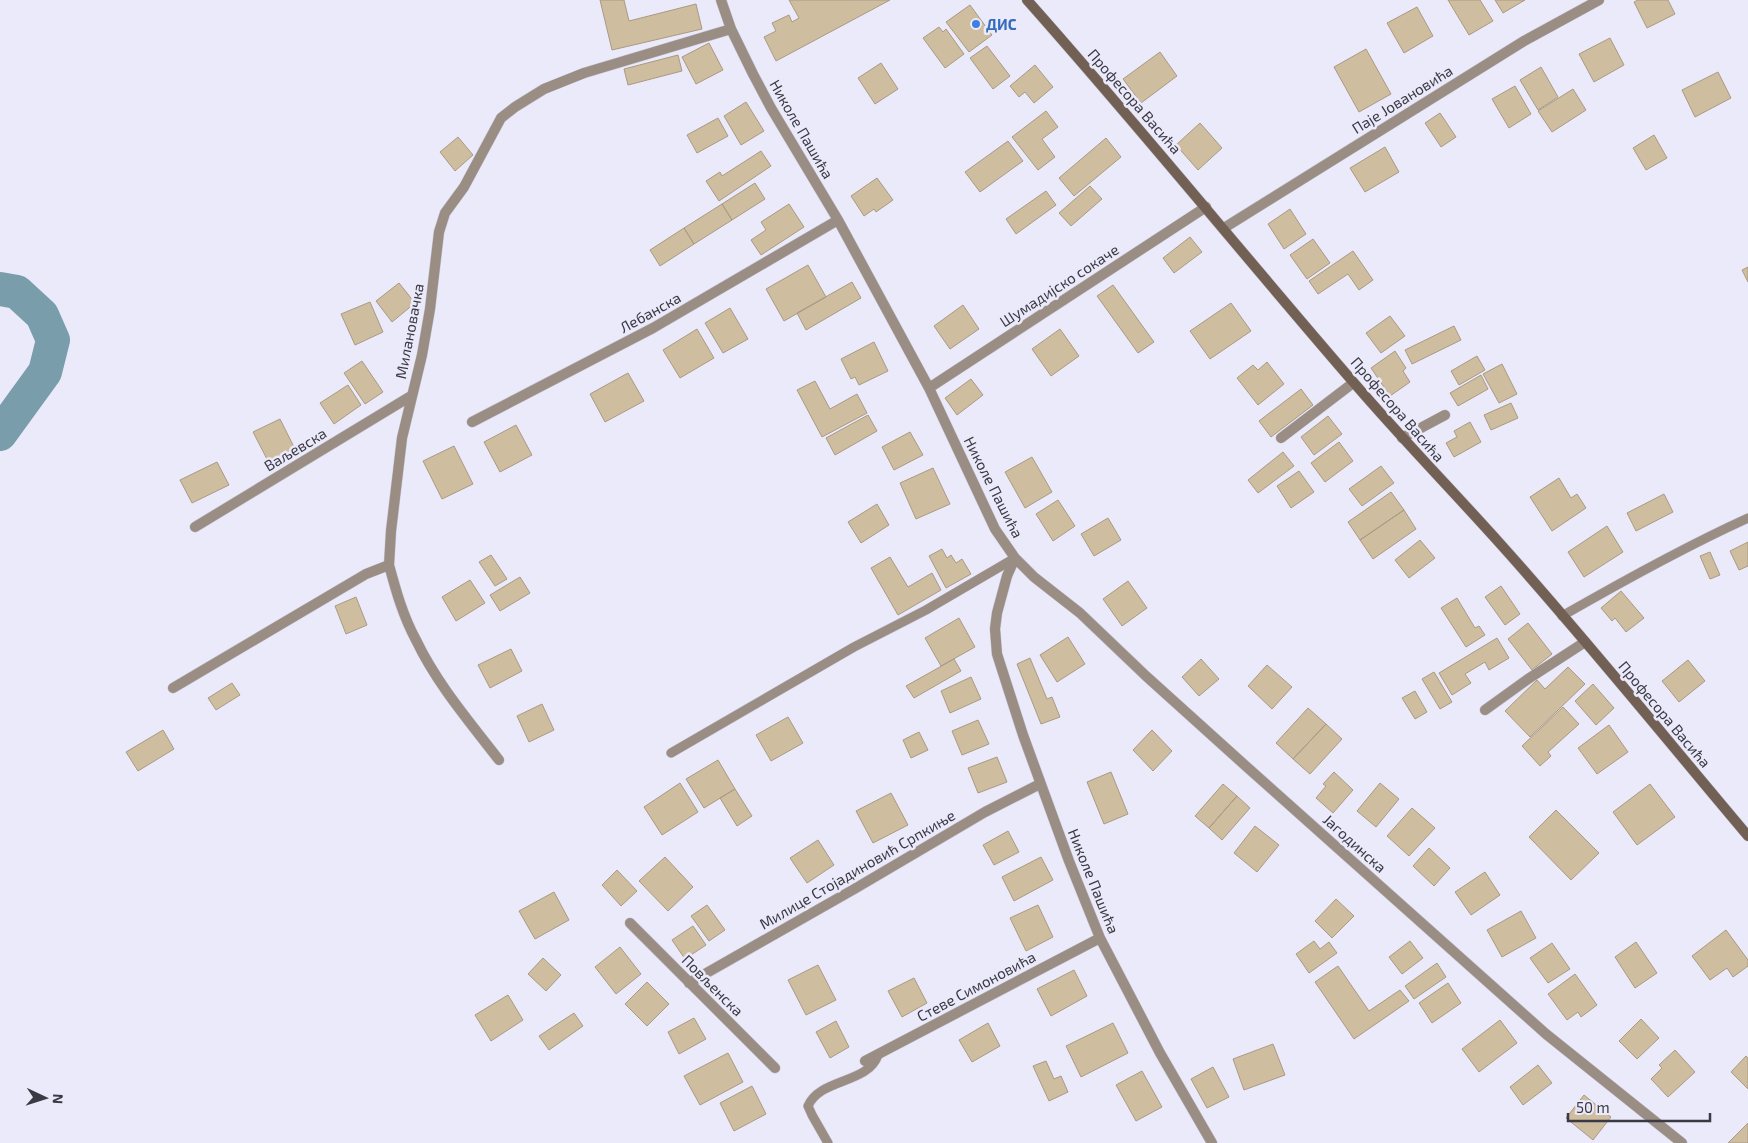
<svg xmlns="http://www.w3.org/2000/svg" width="1748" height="1143" viewBox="0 0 1748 1143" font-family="'Exo 2',sans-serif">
  <rect width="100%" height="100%" fill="#ebeafa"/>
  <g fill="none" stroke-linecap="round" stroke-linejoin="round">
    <path stroke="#7a9dac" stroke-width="34" d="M0,289L17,292L42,315L53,340L45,372L0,434"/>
  </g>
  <path fill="#cfbda0" stroke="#a99a83" d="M600,0H624L629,21L696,4L702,29L612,50Z
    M789,0H890L776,61L764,37L776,31L772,23L789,15L792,22L799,18Z
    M1448,0H1480L1493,21L1469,35Z
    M1495,0H1525L1503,13Z
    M1638,0H1668L1675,14L1647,28L1634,2Z
    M970,5L992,35L969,52L946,22Z
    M1417,7L1433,36L1404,53L1387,23Z
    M939,27L943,32L946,29L964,54L945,68L923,38Z
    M1610,38L1624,65L1594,82L1579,54Z
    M709,43L723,70L696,84L682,57Z
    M987,46L1010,76L993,89L970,58Z
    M1366,49L1391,94L1359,112L1334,67Z
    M1160,52L1177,76L1141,103L1123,79Z
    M678,55L682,71L628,85L624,69Z
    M881,63L898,89L875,104L858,78Z
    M1035,65L1053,87L1034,103L1025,92L1019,97L1010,86Z
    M1541,67L1558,97L1538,110L1520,80Z
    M1718,72L1731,98L1695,117L1682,90Z
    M1515,86L1531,114L1509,128L1492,99Z
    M1573,89L1586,110L1552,132L1538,111Z
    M746,102L764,131L741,145L724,116Z
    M1046,111L1058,127L1042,139L1055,157L1038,170L1012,137Z
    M1440,113L1456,137L1441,147L1425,123Z
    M718,118L728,136L697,153L687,135Z
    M1200,123L1222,148L1198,170L1176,145Z
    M1654,135L1667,158L1646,170L1633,148Z
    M458,137L473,155L455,171L440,152Z
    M1106,138L1121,157L1074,196L1059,178Z
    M1008,141L1023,161L980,192L965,172Z
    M1385,147L1399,172L1365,192L1350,168Z
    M761,151L771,166L719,201L706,181L720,172L722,176Z
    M877,178L893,200L876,212L874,209L864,216L851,196Z
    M755,183L765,199L732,220L722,204Z
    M1090,186L1102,199L1071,226L1059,213Z
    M1046,191L1056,205L1016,234L1006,219Z
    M722,204L732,220L694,244L684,228Z
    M789,204L804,227L761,255L751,240L766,230L761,222Z
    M1290,209L1306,234L1284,249L1268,224Z
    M684,228L694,244L660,266L650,250Z
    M1190,237L1202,252L1174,273L1163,258Z
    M1313,239L1330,263L1307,279L1290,255Z
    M1353,251L1373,280L1359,290L1348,274L1318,294L1309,281Z
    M808,265L826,297L784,321L766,289Z
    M1748,267V282L1742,270Z
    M852,282L861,298L806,330L797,313Z
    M399,283L415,303L392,322L376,301Z
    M1113,285L1154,342L1138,353L1097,296Z
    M370,302L383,332L355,345L341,314Z
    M1231,303L1251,331L1210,359L1190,331Z
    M963,305L979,329L950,349L934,326Z
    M730,308L748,339L723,353L705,323Z
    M1390,316L1405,336L1381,353L1366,333Z
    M1454,326L1461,340L1412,364L1405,350Z
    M697,329L714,358L680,378L663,350Z
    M1060,329L1079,356L1051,376L1032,349Z
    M874,342L888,371L859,385L855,377L851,379L841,359Z
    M1395,351L1406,368L1403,371L1410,382L1390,396L1371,368Z
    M1477,356L1485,370L1459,385L1451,371Z
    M362,361L383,392L365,404L344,373Z
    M1267,362L1284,384L1258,405L1237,378L1253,365L1258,370Z
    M1502,364L1517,394L1499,403L1483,374Z
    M628,373L644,401L605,422L590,394Z
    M1481,375L1488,389L1458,406L1450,393Z
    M971,379L983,395L957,415L945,398Z
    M815,381L830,409L857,394L867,413L822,437L797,390Z
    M348,385L361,405L334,424L320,403Z
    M1301,389L1313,405L1271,437L1259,421Z
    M1511,403L1518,418L1491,430L1484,415Z
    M868,415L877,431L835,455L826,438Z
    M1328,416L1342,434L1314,455L1301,437Z
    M280,419L295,449L269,463L253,432Z
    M1470,422L1481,442L1454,457L1446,443L1457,437L1454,431Z
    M516,425L532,455L500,472L484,442Z
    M910,432L923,455L894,470L882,447Z
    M1339,442L1353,461L1325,482L1311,463Z
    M454,446L473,484L442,499L423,461Z
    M1283,452L1294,466L1258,493L1248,480Z
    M1032,457L1052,492L1025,508L1005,472Z
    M217,462L229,485L192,503L180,480Z
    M1381,466L1394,483L1362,506L1349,489Z
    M933,468L950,504L916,519L900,483Z
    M1299,471L1314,492L1291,508L1277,486Z
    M1559,478L1571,498L1577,494L1586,508L1552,531L1530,497Z
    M1391,492L1404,510L1360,540L1348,522Z
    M1664,494L1673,512L1636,531L1627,513Z
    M1058,500L1075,526L1053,541L1036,514Z
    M877,504L889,525L861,543L848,522Z
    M1404,510L1416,529L1373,559L1360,540Z
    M1108,518L1121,540L1094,556L1081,534Z
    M1607,526L1623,552L1584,577L1568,552Z
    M1420,540L1435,558L1409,578L1395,560Z
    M1748,542V566L1739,570L1730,551Z
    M942,549L947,558L951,555L956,563L962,559L971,574L946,588L929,556Z
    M1710,552L1720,575L1710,579L1700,556Z
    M491,555L507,579L495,586L479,562Z
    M890,557L908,587L932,573L941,590L898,615L871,568Z
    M520,577L530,593L500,611L490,595Z
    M470,580L485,603L456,621L442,597Z
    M1128,581L1147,608L1122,626L1103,599Z
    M1501,586L1520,614L1505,625L1485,597Z
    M1621,591L1644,618L1626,632L1615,618L1612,621L1601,608Z
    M356,597L367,625L346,634L335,606Z
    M1457,598L1475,628L1479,626L1485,635L1466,647L1441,608Z
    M959,618L975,647L941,666L925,638Z
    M1528,623L1552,654L1532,670L1508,639Z
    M1068,637L1085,664L1057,682L1040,655Z
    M1497,638L1509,658L1489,670L1485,662L1465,674L1471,683L1452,695L1439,673Z
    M511,649L522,671L490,688L478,665Z
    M1030,658L1047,699L1052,697L1060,717L1041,724L1017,664Z
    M954,659L961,671L914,698L906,686Z
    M1201,659L1219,679L1199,696L1182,677Z
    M1688,660L1705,681L1679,702L1662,681Z
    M1267,665L1292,687L1272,709L1248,686Z
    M1568,667L1585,684L1530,737L1505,711L1537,680L1545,689Z
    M1434,672L1452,702L1440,709L1422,679Z
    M971,677L981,699L950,713L941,691Z
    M232,683L240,695L216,710L208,698Z
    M1593,684L1614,708L1596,725L1575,701Z
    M1415,691L1427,712L1415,719L1402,698Z
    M542,704L554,730L529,742L517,716Z
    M1563,707L1579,724L1548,752L1551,756L1540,766L1522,746Z
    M1308,708L1326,724L1293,759L1276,743Z
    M788,717L803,743L771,761L756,735Z
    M978,720L989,744L962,755L952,731Z
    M1326,724L1342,739L1310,774L1293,759Z
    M1609,725L1628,752L1597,774L1578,748Z
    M163,730L174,749L138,771L126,752Z
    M1152,730L1172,751L1153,771L1133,750Z
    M919,732L928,750L911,758L903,740Z
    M997,757L1007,782L978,793L968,768Z
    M718,760L735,789L704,808L686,779Z
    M1111,772L1128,814L1104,824L1087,782Z
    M1334,772L1353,790L1333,813L1316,798L1326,786L1323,784Z
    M680,783L698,812L662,835L644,807Z
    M1380,783L1399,799L1376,827L1357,811Z
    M1223,784L1237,796L1209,828L1195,816Z
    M1650,784L1675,817L1637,845L1613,812Z
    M735,789L752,816L737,826L720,798Z
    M891,793L908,825L873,843L856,811Z
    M1237,796L1250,808L1222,840L1209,828Z
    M1412,808L1435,828L1409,856L1387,836Z
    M1556,810L1599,853L1571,880L1529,837Z
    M1255,826L1279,845L1257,872L1234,853Z
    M1008,831L1019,852L994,865L983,845Z
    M818,840L834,865L807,883L790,858Z
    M1429,848L1450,868L1434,886L1413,866Z
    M665,857L693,887L668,911L639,881Z
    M1041,857L1053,880L1014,901L1002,877Z
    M617,870L637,891L621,906L602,885Z
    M1485,872L1500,895L1471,915L1455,892Z
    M554,892L569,920L535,939L519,911Z
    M1336,899L1354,916L1332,938L1315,921Z
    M707,905L725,930L709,941L691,916Z
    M1038,905L1053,937L1026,951L1010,918Z
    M1521,911L1536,938L1502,957L1487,930Z
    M693,926L706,945L685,959L672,940Z
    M1726,930L1748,960V966L1733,977L1727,968L1710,980L1692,956Z
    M1314,941L1320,949L1329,942L1337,953L1309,973L1296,954Z
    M1410,941L1423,958L1402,974L1389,957Z
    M1636,942L1657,973L1635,988L1615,957Z
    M1552,943L1570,969L1548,983L1530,958Z
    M620,947L641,974L616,994L595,967Z
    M543,958L561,975L546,991L528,974Z
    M1437,963L1446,977L1414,999L1405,986Z
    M818,965L836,1000L806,1015L788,980Z
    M1338,966L1369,1011L1400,990L1409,1001L1354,1039L1315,982Z
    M1074,970L1087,996L1051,1016L1037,989Z
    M1575,974L1597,1005L1581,1017L1578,1012L1567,1020L1548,994Z
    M914,978L927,1003L902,1017L888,991Z
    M647,982L669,1004L647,1026L625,1004Z
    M1448,983L1461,1003L1432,1023L1419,1003Z
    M508,995L523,1020L491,1041L475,1015Z
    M574,1013L583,1026L549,1050L539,1036Z
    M694,1018L706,1039L679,1054L668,1032Z
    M1641,1019L1659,1038L1637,1059L1619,1041Z
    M1500,1020L1517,1043L1479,1072L1462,1049Z
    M836,1021L849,1047L830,1058L816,1032Z
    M988,1023L1000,1046L972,1062L959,1040Z
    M1113,1023L1128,1053L1081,1077L1066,1046Z
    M1273,1044L1285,1075L1244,1090L1233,1059Z
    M1675,1050L1695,1072L1668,1097L1651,1079L1662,1068L1659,1065Z
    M728,1053L743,1082L700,1105L684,1076Z
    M1746,1056L1748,1058V1089L1731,1072Z
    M1046,1061L1054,1079L1061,1076L1068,1092L1049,1101L1033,1066Z
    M1538,1065L1552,1083L1523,1105L1510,1087Z
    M1213,1067L1229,1097L1207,1108L1191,1079Z
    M1142,1071L1162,1107L1136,1121L1116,1085Z
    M752,1086L766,1114L734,1131L720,1103Z
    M1584,1095L1611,1117L1593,1140L1566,1118Z
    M1748,1123V1143H1728Z"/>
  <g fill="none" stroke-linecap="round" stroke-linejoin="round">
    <g stroke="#c8c7d6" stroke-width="10">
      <path id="lane" d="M1562,616C1623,581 1684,547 1748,518
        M671,753L854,647L926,610L1015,558
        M828,1143L812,1115L808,1106C820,1078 868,1084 878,1055"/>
    </g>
    <g stroke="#c8c7d6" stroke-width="11">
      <path id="street" d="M721,0L731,29L753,74L771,108L838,220L929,388L995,529L1015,558L1034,577L1080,613L1146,676L1248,768L1546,1034L1682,1143
        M1224,228L1524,41L1599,0
        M929,388L1206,207
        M472,422L653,328L838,220
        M1281,438L1353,383
        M1402,438L1445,415
        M195,527L411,396
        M1015,558L1007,576L997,613L995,629L997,654L1023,735L1069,861L1100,938L1160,1053L1212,1143
        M389,565C396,591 403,616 416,640C437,684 469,721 499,760
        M173,688L366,574L389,565L391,531L402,438L422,355L430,309L439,232L445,213L464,187L501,118L515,107L544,89L584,73L731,29
        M1485,710L1528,679L1585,642
        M630,923L775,1068
        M689,983L856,888L985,812L1040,784
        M865,1061L1100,938"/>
    </g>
    <g stroke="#c8c7d6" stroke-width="11">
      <path id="secondary" d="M1027,0C1139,126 1245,257 1355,384C1403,440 1455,493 1504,548C1588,642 1667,740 1748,836"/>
    </g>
    <use href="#lane" stroke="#9a8d84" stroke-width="9"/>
    <use href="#street" stroke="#9a8d84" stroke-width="10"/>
    <use href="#secondary" stroke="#726054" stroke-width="10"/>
  </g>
  <circle fill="#3f7fe0" stroke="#ebeafa" stroke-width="2" cx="976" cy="24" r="5"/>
  <g text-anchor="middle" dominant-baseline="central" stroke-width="5" stroke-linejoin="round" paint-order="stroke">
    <g font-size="15" font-weight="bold" fill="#366cbe" stroke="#ebeafa" text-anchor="start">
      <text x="986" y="24">ДИС</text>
    </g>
    <g font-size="15" fill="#3b3a44" stroke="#ebeafa">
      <text transform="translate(1402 99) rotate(-32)">Паје Јовановића</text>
      <text transform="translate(1135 101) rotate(49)">Професора Васића</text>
      <text transform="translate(802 129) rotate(60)">Николе Пашића</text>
      <text transform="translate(1059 285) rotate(-33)">Шумадијско сокаче</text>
      <text transform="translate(650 312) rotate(-29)">Лебанска</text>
      <text transform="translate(409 331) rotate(-79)">Милановачка</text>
      <text transform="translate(1398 409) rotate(49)">Професора Васића</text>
      <text transform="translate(295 449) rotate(-31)">Ваљевска</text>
      <text transform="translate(994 487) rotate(63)">Николе Пашића</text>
      <text transform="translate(1665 714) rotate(50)">Професора Васића</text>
      <text transform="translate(1355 843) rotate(42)">Јагодинска</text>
      <text transform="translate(857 869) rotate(-30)">Милице Стојадиновић Српкиње</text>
      <text transform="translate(1094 881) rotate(68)">Николе Пашића</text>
      <text transform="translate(713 985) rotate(45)">Повљенска</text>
      <text transform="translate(976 986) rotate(-28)">Стеве Симоновића</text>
    </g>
  </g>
  <g transform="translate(45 1098) rotate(94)" stroke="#ebeafa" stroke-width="4" paint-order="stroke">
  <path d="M0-4L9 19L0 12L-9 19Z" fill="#3b3a44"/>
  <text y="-8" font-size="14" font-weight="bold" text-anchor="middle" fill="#3b3a44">N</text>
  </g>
  <path d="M1568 1113v8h142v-8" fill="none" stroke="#3b3a44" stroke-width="2.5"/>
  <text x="1576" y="1113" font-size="15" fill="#3b3a44" stroke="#ebeafa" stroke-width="4" paint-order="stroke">50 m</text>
</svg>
